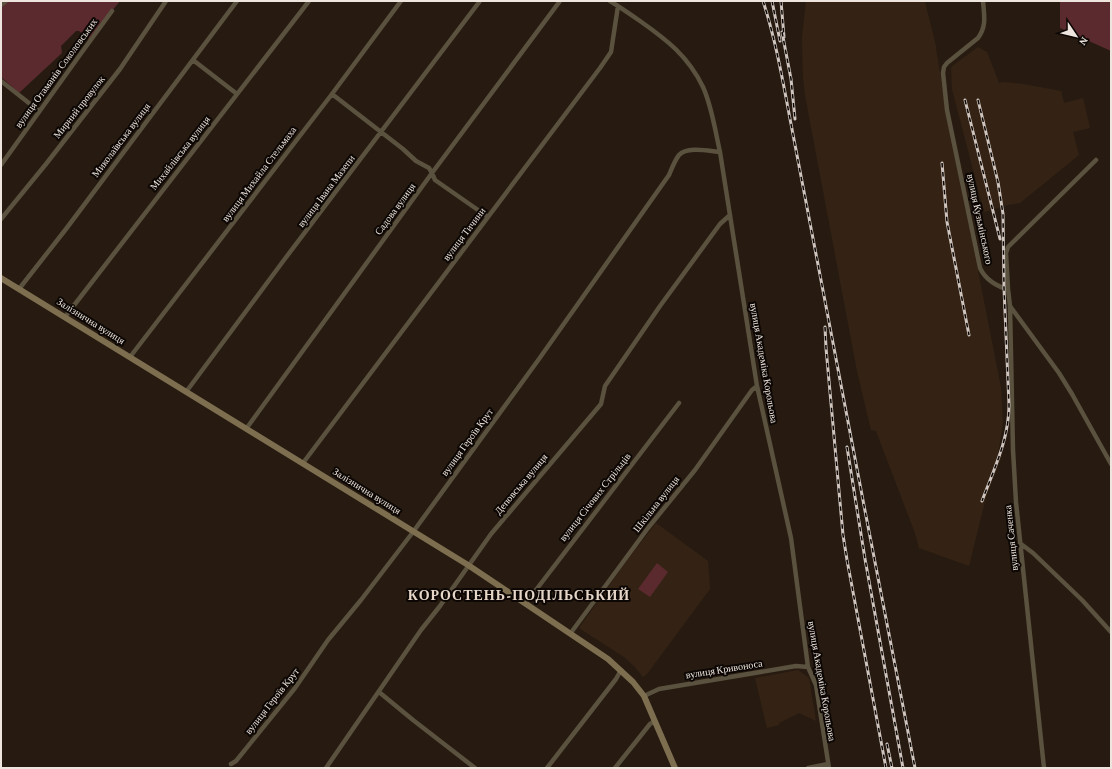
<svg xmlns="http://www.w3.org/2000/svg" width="1112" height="769" viewBox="0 0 1112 769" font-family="'Crimson Pro',serif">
  <rect width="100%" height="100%" fill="#271b11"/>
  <path fill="#342314" d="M806,1H925L926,6L936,46V49L944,97L1001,388L1003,423L998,454L1002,456L986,497L969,566L919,548L915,533L876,431L871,430L857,371L805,95L803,77L802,38Z
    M978,47L987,52L999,83L1003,82L1023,84L1061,91L1064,103L1083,98L1090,128L1073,132L1079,155L1020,203L1008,205L984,212L952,89L951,67Z
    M656,523L708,561L710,589L647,674L643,677L634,666L624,657L579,628L625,563Z
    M798,670L809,678L816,721L799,713L779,723V725L767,728L755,678Z"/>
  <path fill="#5a2a2e" d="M1,1H120L89,39L79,31H76L61,46L62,53L19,93L1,77Z
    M1060,1H1111V51L1060,28Z
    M657,563L668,572L650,597L638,589Z"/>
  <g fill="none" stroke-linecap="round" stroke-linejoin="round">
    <path stroke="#5a513e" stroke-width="4.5" d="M610,1C620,7 630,14 640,21C667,40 688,56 703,87C712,107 715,130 720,152L757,386L791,538L808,667L816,685L829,768
      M983,1C984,15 987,26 978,38L947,63L944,67L943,73L947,110L980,268C985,279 997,287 1008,289L1010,306L1059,373L1072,394L1111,464
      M1,5L6,1
      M193,60L237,94
      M1,81L39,111
      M332,94L403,149L416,161L429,168L432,173L435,180L488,217
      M1,165L82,52L112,11
      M1,219L46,164L120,69L166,1
      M19,289L66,229L237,1
      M1008,289L1006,253L1008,247L1096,160
      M1010,306L1013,450L1016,502L1044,768
      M65,317L309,1
      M130,357L332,94L401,1
      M186,392L284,260L480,1
      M246,429L432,173L560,1
      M303,463L600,68L611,52L618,6
      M1021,544L1033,553L1082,600L1111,632
      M526,603L679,403
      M570,634L648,528L695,470L752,390L757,386
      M379,692L413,720L475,768
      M644,696L659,689L796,666L808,667
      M231,764L236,761L295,688L328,640L361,600L413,532L539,359L669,175C672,168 675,160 679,155C687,146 709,151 720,152
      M326,768L421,630L440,606L491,534L601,404L605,386L660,306L720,224L730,215
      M547,768L616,679L621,670
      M615,768L650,724L655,721
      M808,768L828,764"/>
    <path stroke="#7c6e4f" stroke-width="6" d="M1,278L468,565L608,659L633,682L644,696L675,768"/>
    <g stroke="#cfc5be" stroke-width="3">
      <path id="rail" d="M763,1C776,41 783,82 791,124C802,183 814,242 825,301C854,457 885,612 915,768
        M772,1L780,41
        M781,1L784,37
        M782,32L791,79L795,119
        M965,100L1000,239
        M978,100L998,182L1003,214L1004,288L1009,405C1009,439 994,469 982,501
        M942,163L947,222L969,335
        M825,327L826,348L843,535L847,560L886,768
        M847,447L865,559L903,768
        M887,744L892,768"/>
    </g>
    <use href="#rail" stroke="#0c0704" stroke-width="1.5" stroke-dasharray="4.5" stroke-linecap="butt"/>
  </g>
  <g text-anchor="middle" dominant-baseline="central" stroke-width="4" stroke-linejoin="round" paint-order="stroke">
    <g font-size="10" fill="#eee5de" stroke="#0c0704">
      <text transform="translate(56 73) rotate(-54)">вулиця Отаманів Соколовських</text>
      <text transform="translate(79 107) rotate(-52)">Мирний провулок</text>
      <text transform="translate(121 140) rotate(-53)">Миколаївська вулиця</text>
      <text transform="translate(180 153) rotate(-52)">Михайлівська вулиця</text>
      <text transform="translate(259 174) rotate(-53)">вулиця Михайла Стельмаха</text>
      <text transform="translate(326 191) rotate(-53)">вулиця Івана Мазепи</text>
      <text transform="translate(395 209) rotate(-54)">Садова вулиця</text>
      <text transform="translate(980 219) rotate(78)">вулиця Кузьмінського</text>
      <text transform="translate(464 234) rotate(-53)">вулиця Тичини</text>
      <text transform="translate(91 321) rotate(32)">Залізнична вулиця</text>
      <text transform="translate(764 363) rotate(80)">вулиця Академіка Корольова</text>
      <text transform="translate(467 442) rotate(-54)">вулиця Героїв Крут</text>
      <text transform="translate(521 484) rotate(-50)">Деповська вулиця</text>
      <text transform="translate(367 491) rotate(32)">Залізнична вулиця</text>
      <text transform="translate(595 497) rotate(-52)">вулиця Січових Стрільців</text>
      <text transform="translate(656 504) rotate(-52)">Шкільна вулиця</text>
      <text transform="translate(1011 538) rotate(-96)">вулиця Саченка</text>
      <text transform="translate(724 669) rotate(-9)">вулиця Кривоноса</text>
      <text transform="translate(822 681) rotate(80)">вулиця Академіка Корольова</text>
      <text transform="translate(272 701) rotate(-52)">вулиця Героїв Крут</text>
    </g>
    <g font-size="14" font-weight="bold" letter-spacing="1" fill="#e6d6c8" stroke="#0c0704">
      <text x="519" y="595">КОРОСТЕНЬ-ПОДІЛЬСЬКИЙ</text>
    </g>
  </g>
  <rect width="1112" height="769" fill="none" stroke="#eee5de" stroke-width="4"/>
  <g transform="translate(1076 36) rotate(125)" stroke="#0c0704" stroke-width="3" paint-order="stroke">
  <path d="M0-3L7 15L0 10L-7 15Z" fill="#eee5de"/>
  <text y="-6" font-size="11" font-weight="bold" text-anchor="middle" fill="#eee5de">N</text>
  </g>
</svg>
